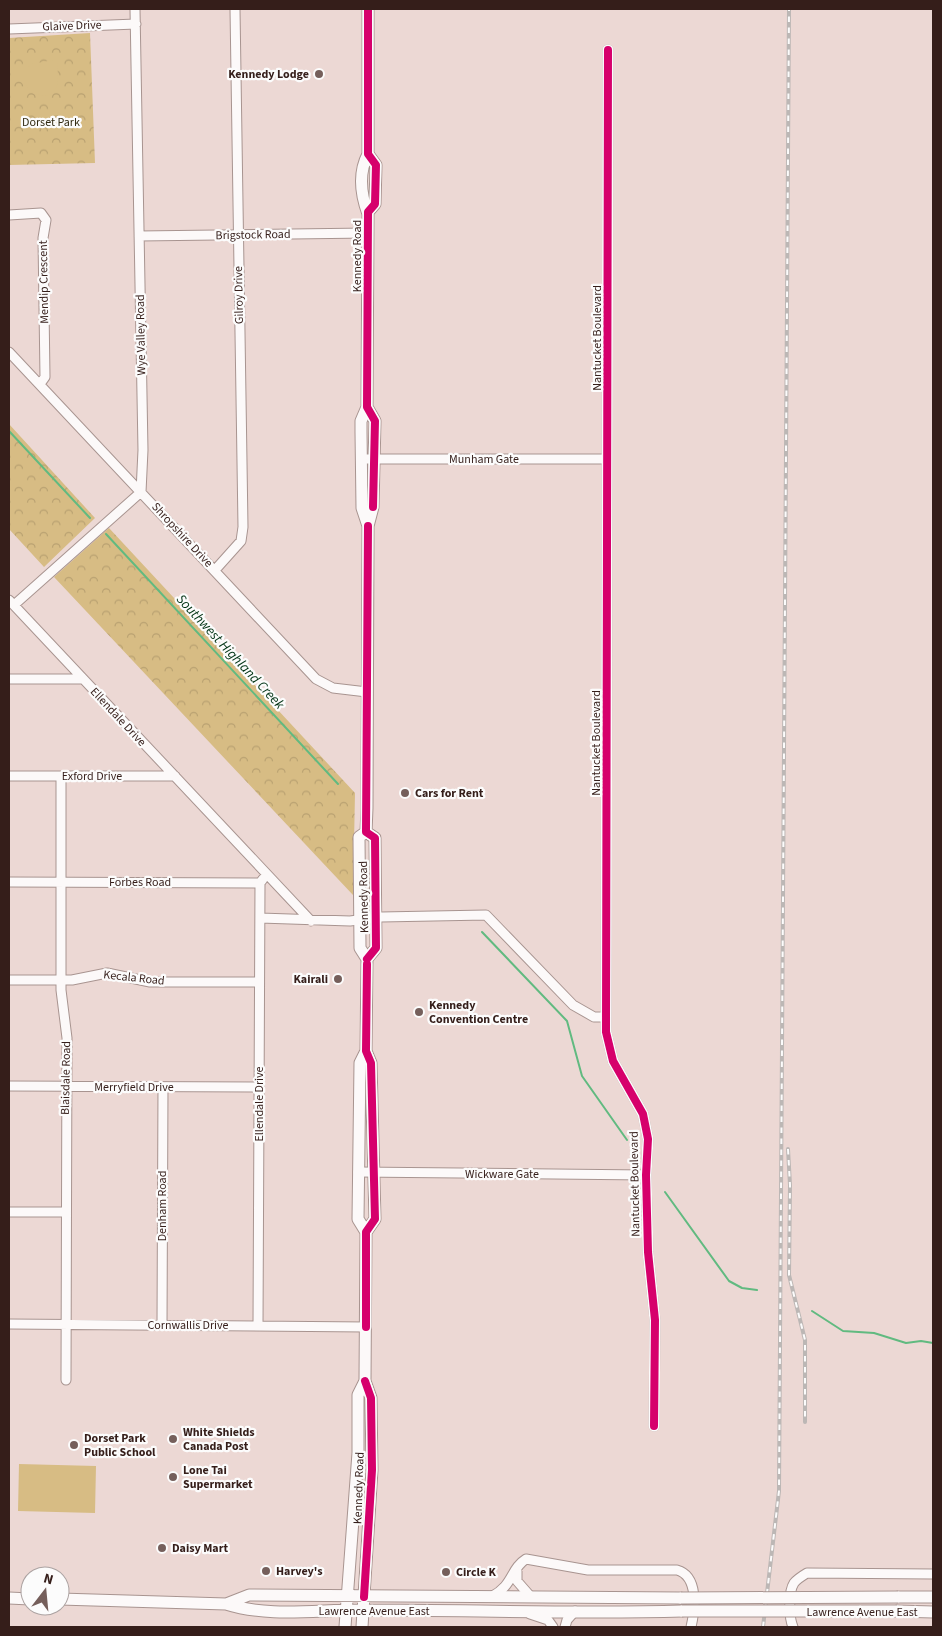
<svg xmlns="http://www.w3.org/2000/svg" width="942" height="1636" viewBox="0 0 942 1636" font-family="'Source Sans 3',sans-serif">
  <defs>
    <pattern id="park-crowns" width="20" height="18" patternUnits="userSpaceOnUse" patternTransform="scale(1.25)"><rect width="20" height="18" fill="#d7bc84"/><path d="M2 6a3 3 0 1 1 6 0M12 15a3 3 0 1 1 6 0" fill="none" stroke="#b9a171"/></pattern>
  </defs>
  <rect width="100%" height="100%" fill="#ecd8d4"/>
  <path fill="url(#park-crowns)" d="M90,33L95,163L9,165V38Z
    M9,424L95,518L44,567L9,529Z
    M109,528L355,793L353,895L54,577Z"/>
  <path fill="#d7bc84" d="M53,60L57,63C58,76 61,89 48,96L34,94L24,83V70L32,64Z
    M19,1464L96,1466L95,1513L18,1511Z"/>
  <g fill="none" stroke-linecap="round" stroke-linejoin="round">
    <path stroke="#61ba80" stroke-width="2" d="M9,431L90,518
      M106,534L338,784
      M482,932L567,1021L582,1076L627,1140
      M665,1192L729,1281L742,1288L757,1290
      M812,1311L843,1331L874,1333L906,1343L921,1341L933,1343"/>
    <g stroke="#a89490" stroke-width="11">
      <path id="minor" d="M9,29L136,24
        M608,50L606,1032L613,1061L643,1114L648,1139L646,1175L648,1252L655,1320L654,1426
        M9,215L41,213L46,220L43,238L45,377L40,384
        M139,236L368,233
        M9,352L316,679L333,688L367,692
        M361,459H607
        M215,570L241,541L243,527L235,9
        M9,600L311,921
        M14,605L141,492L143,450L135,9
        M9,679H82
        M9,776H175
        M61,776V990L67,1038L66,1380
        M9,882L260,883L263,879
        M260,918L350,921L381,917L486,915L573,1005L594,1017H606
        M9,980H72L107,973L150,982H259
        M9,1086L259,1087
        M358,1172L646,1175
        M9,1212H66
        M9,1324L366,1327
        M162,1325L163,1087
        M258,1325L260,883
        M517,1571V1581L531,1597
        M491,1597C514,1585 510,1569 526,1559L588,1570H677C699,1576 695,1610 691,1627
        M530,1614L548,1620L553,1627
        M565,1627L567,1620L575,1611
        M793,1627C789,1618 788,1592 794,1583C797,1579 802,1576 807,1573L933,1574"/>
    </g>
    <g stroke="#a89490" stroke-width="13">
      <path id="major" d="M368,9V154C358,173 361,195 368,214L367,407L361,421V432L362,508L368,526
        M368,212L375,204L376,165L368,154
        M366,832L375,838L376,948L367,959
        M366,1232L358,1219L360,1063L366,1051
        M898,1597H933
        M9,1598L30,1599
        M60,1599L226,1604C270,1618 320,1609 366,1610C471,1610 576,1614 682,1611
        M226,1604L249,1595L681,1598
        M897,1611L933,1612
        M345,1627L358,1453V1395L365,1381
        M362,1627L372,1470L371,1398L365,1381L366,1232L375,1219L371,1063L366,1051L367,959L360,948L359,837L366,832L367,808L368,526L373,507L375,421L367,407"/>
    </g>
    <use href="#minor" stroke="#fcf9f9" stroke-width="9"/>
    <use href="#major" stroke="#fcf9f9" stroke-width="11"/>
    <g stroke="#bcb7b5" stroke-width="4">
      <path id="rail" d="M788,1149L790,1185L789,1275L805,1340V1422
        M763,1627L779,1491L789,9"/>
    </g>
    <use href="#rail" stroke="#fcfcfc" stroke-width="2" stroke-dasharray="5.5" stroke-linecap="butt"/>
    <g stroke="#a89490" stroke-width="13" stroke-linecap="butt">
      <path id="major-bridge" d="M681,1598L898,1597
        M682,1611H897"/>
    </g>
    <use href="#major-bridge" stroke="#fcf9f9" stroke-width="11"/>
    <g stroke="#fcfcfc" stroke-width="11">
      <path id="cycleway" d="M368,9V154L376,165L375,204L368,212L367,407L375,421L373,507
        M608,50L606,1032L613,1061L643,1114L648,1139L646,1175L648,1252L655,1320L654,1426
        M367,959L376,948L375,838L366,832L368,526
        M366,1327V1232L375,1219L371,1063L366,1051L367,964
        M364,1597L372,1470L371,1398L365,1381"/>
    </g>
    <use href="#cycleway" stroke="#d6006c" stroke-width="8"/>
  </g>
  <g fill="#755f5b" stroke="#fcfcfc" stroke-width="2">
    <circle cx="319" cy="74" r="5"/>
    <circle cx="405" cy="793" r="5"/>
    <circle cx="338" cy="979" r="5"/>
    <circle cx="419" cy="1012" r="5"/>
    <circle cx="173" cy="1439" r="5"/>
    <circle cx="74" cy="1445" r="5"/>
    <circle cx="173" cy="1477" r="5"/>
    <circle cx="162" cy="1548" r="5"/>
    <circle cx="266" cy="1571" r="5"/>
    <circle cx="446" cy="1572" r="5"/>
  </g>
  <g text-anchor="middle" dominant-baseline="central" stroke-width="4.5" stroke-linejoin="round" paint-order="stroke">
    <g font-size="12" fill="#351e1a" stroke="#fcfcfc">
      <text transform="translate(72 26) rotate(-2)">Glaive Drive</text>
      <text transform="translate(253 235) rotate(-1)">Brigstock Road</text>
      <text transform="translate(357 256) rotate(-90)">Kennedy Road</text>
      <text transform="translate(44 282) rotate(-91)">Mendip Crescent</text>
      <text transform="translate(239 295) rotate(-91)">Gilroy Drive</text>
      <text transform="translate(141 335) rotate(-91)">Wye Valley Road</text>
      <text transform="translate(597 338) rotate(-90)">Nantucket Boulevard</text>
      <text x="484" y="459">Munham Gate</text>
      <text transform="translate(182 535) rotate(47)">Shropshire Drive</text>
      <text transform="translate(118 717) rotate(47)">Ellendale Drive</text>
      <text transform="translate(596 743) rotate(-90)">Nantucket Boulevard</text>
      <text x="92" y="776">Exford Drive</text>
      <text x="140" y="882">Forbes Road</text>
      <text transform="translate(364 897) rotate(-91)">Kennedy Road</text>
      <text transform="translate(134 978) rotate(6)">Kecala Road</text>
      <text transform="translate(66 1078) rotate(-89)">Blaisdale Road</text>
      <text x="134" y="1087">Merryfield Drive</text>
      <text transform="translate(259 1104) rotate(-90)">Ellendale Drive</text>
      <text x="502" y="1174">Wickware Gate</text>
      <text transform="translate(635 1184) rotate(-91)">Nantucket Boulevard</text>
      <text transform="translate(162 1206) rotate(-90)">Denham Road</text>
      <text x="188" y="1325">Cornwallis Drive</text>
      <text transform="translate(359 1488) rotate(-88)">Kennedy Road</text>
      <text x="374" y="1611">Lawrence Avenue East</text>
      <text x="862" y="1612">Lawrence Avenue East</text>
    </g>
    <g font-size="12" font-weight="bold" fill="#351e1a" stroke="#fcfcfc" text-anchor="start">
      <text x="309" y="74" text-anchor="end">Kennedy Lodge</text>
      <text x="415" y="793">Cars for Rent</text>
      <text x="328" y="979" text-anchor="end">Kairali</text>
      <text x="429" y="1005">Kennedy<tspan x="429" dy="14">Convention Centre</tspan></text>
      <text x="183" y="1432">White Shields<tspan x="183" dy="14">Canada Post</tspan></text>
      <text x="84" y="1438">Dorset Park<tspan x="84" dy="14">Public School</tspan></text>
      <text x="183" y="1470">Lone Tai<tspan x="183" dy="14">Supermarket</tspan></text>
      <text x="172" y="1548">Daisy Mart</text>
      <text x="276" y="1571">Harvey's</text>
      <text x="456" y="1572">Circle K</text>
    </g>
    <g font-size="12" fill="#322b13" stroke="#fcfcfc">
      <text x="51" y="122">Dorset Park</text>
    </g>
    <g font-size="14" font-style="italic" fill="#003314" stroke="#fcfcfc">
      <text transform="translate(230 652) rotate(47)">Southwest Highland Creek</text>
    </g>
  </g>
  <rect width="942" height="1636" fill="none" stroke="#351e1a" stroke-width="20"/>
  <g transform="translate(45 1591) rotate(16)"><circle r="24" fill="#fcfcfc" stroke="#aca3a2"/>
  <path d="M0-4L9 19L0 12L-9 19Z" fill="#755f5b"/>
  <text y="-8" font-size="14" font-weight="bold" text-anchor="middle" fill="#351e1a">N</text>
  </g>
</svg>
